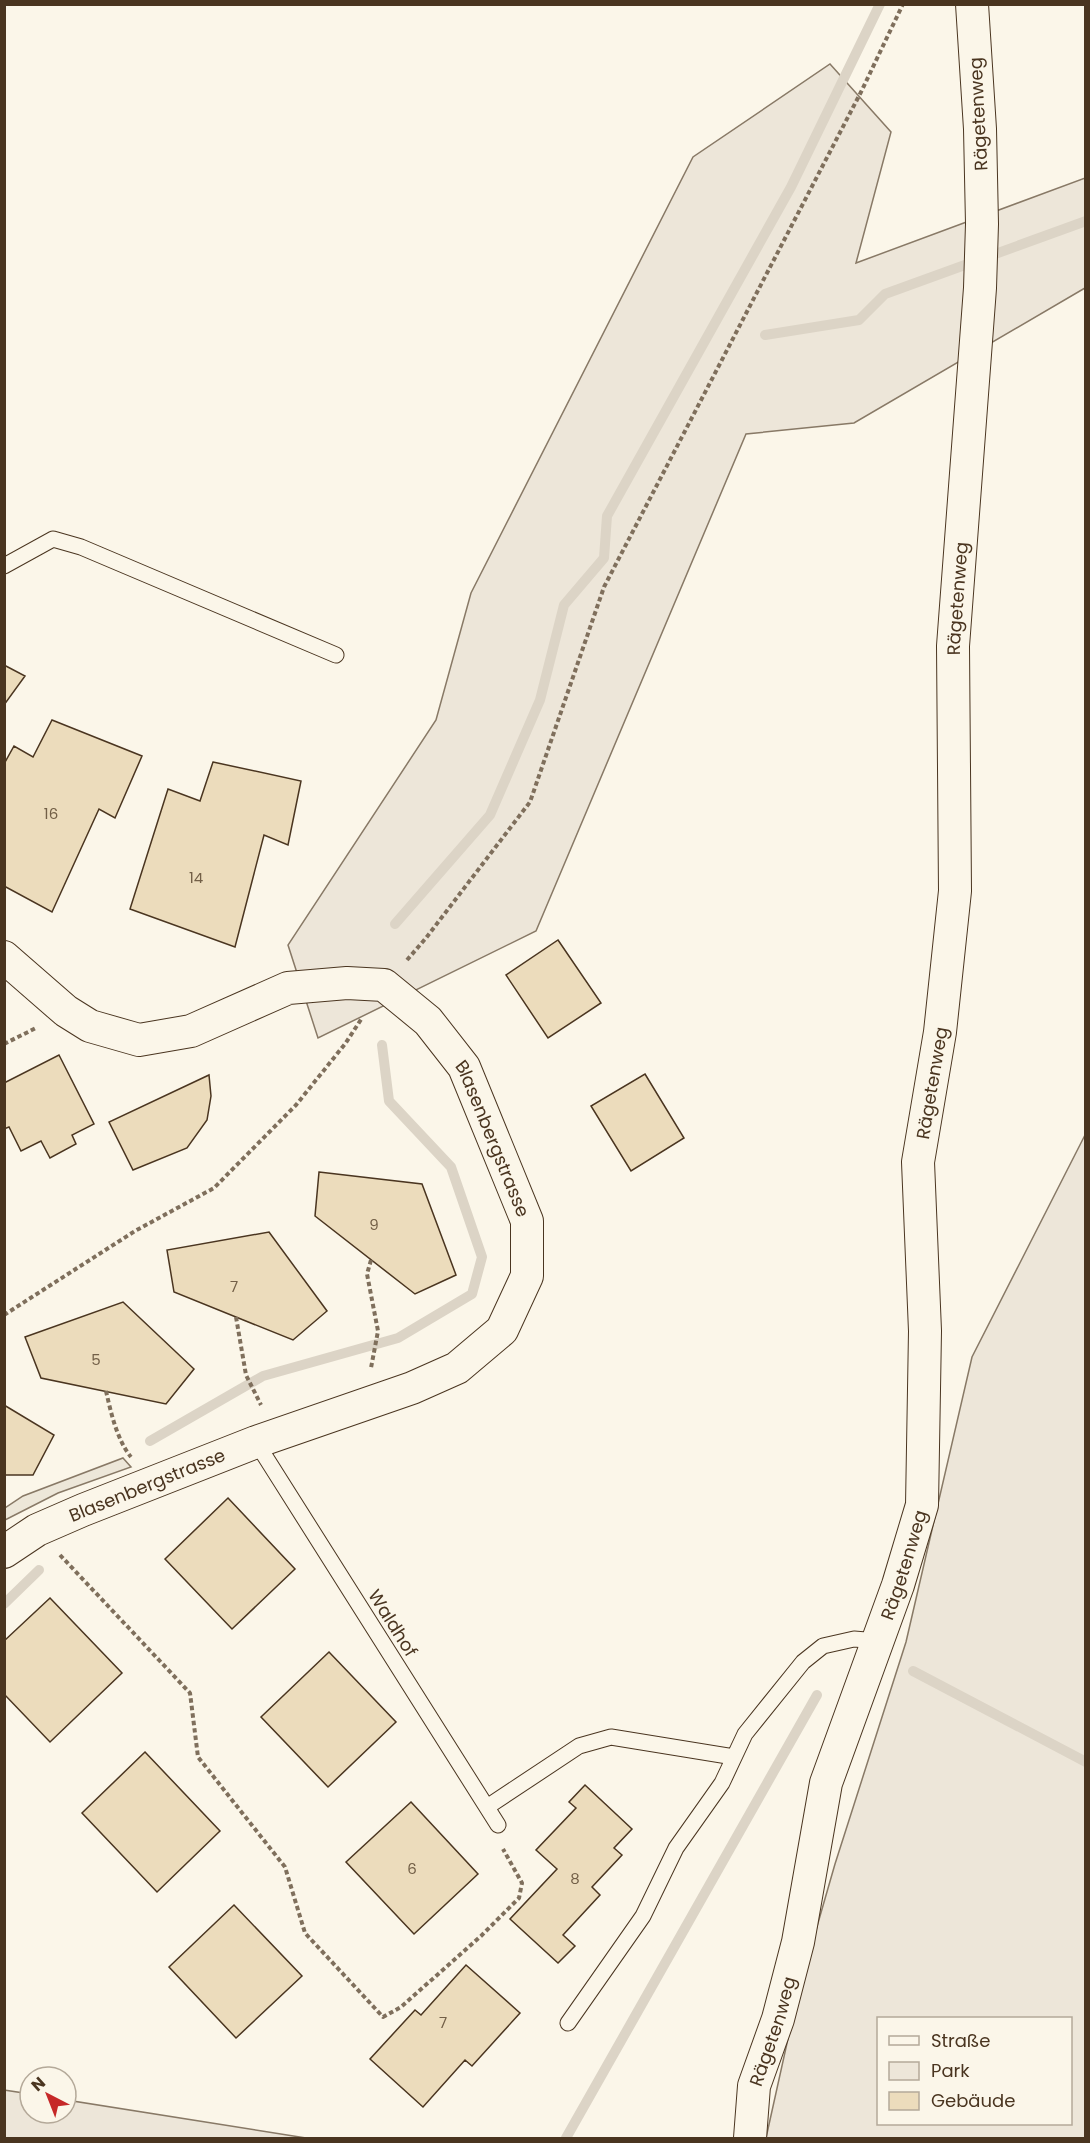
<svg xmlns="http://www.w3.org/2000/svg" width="1090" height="2143" viewBox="0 0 1090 2143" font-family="Poppins,sans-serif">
  <rect width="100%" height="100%" fill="#fbf6e9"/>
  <path fill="#ede6d9" stroke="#887966" stroke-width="1.5" fill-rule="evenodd" d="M830,64L891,132L856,263L1085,178V288L854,423L746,434L536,931L318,1038L288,945L436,720L471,593L693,157Z
    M1085,1135V2138H766L799,1989L835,1864L906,1642L972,1357ZM878,2018H1070V2124H878Z
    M4,2090L30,2094V2113H66V2100L306,2138H5Z"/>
  <path fill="#ede7d9" stroke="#887966" stroke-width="1.5" d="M123,1458L131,1467L58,1493L5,1520V1508L23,1496Z"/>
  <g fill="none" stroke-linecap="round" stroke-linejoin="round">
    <path stroke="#dcd4c6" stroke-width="10" d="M765,335L859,320L885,294L1086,221
      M395,924L490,815L540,700L564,605L604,558L607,516L791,187L880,4
      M150,1441L263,1376L398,1338L472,1294L482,1257L451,1167L389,1101L382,1045
      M4,1604L39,1570
      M913,1671L1086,1762
      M566,2138L817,1695"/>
  </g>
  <path fill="#ecdcbc" stroke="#4a3520" stroke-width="1.5" d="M4,665L25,676L4,705Z
    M52,720L142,756L115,818L99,809L52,912L4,886V764L14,746L33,757Z
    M213,762L301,781L288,845L264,835L235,947L130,909L168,789L200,801Z
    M558,940L601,1003L548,1038L506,975Z
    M59,1055L94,1124L72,1135L76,1144L50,1158L41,1141L21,1151L9,1127L4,1129V1083Z
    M645,1074L684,1138L631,1171L591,1106Z
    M209,1075L211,1096L207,1120L187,1148L133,1170L109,1122Z
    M319,1172L422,1184L456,1275L415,1294L315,1216Z
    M269,1232L327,1311L293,1340L174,1292L167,1250Z
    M123,1302L194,1369L166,1404L41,1378L25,1337Z
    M4,1405L54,1435L33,1475H4Z
    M228,1498L295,1569L232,1629L165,1559Z
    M50,1598L122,1673L50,1742L4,1694V1641Z
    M329,1652L396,1722L328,1787L261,1717Z
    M145,1752L220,1831L157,1892L82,1813Z
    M585,1785L632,1829L614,1848L622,1855L592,1887L600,1895L563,1935L575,1946L558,1963L510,1919L557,1869L536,1850L576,1808L569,1802Z
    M411,1802L478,1874L414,1934L346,1862Z
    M234,1905L302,1976L236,2038L169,1967Z
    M466,1965L520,2013L472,2066L465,2060L423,2107L370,2059L415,2010L421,2015Z"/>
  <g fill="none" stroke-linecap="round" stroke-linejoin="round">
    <g stroke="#4a3520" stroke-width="17">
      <path id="service" d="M4,566L53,539L81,547L336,655
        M256,1442L498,1825
        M487,1807L579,1746L611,1737L734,1757
        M568,2023L643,1916L676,1848L722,1783L745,1734L803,1662L823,1646L854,1639L878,1641"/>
    </g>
    <g stroke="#4a3520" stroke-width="34">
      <g id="minor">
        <path id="s1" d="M4,957L66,1011L90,1026L139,1040L191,1031L288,988L347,983L384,985L428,1021L464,1067L527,1221V1276L502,1330L457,1368L412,1388L256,1442L83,1510L37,1530L4,1552"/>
        <path id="s2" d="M750,2138L754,2086L778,2019L798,1942L826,1783L898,1585L922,1505L925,1331L918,1162L940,1032L955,891L953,646L980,288L982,224L980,129L972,4"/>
      </g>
    </g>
    <path stroke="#7f6f5c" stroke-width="4" stroke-dasharray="4.5 3" stroke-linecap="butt" d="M407,960L426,938L530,802L604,587L861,92L903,4
      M4,1044L36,1028
      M371,1260L367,1274L378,1331L371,1368
      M4,1315L135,1231L214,1188L296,1105L345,1044L362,1018
      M236,1317L246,1375L261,1405
      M106,1391C111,1413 117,1440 131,1457
      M60,1555L190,1693L198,1757L285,1867L305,1933L383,2017L401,2007L481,1936L519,1898L522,1883L503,1849"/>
    <use href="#service" stroke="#fbf6e9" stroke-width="15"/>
    <use href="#minor" stroke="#fbf6e9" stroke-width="32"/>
  </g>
  <g text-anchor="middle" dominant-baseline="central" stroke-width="4.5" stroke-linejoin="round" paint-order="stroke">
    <g font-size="15" fill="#725f47">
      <text x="51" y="813">16</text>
      <text x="196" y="877">14</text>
      <text x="374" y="1224">9</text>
      <text x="234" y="1286">7</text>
      <text x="96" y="1359">5</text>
      <text x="412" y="1868">6</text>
      <text x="575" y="1878">8</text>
      <text x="443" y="2022">7</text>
    </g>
    <g font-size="18" fill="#4a3520" stroke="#fbf6e9">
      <text transform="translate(978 114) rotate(-93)">Rägetenweg</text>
      <text stroke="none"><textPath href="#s2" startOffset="1568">Rägetenweg</textPath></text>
      <text stroke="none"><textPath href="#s2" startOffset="1082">Rägetenweg</textPath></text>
      <text stroke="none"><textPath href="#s1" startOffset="609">Blasenbergstrasse</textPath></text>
      <text transform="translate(147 1485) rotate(-22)">Blasenbergstrasse</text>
      <text stroke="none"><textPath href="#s2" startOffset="596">Rägetenweg</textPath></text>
      <text transform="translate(393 1623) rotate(58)">Waldhof</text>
      <text stroke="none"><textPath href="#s2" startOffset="110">Rägetenweg</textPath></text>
    </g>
  </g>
  <rect width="1090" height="2143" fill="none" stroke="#4a3520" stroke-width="12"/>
  <rect x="877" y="2017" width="195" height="108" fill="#fbf6e9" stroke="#b4a999" stroke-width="1.5"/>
  <rect x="889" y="2036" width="30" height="9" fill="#fbf6e9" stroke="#b4a999" stroke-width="1.5"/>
  <text x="931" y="2047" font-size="18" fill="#4a3520">Straße</text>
  <rect x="889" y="2062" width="30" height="18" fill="#ede6d9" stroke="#b4a999" stroke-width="1.5"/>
  <text x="931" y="2077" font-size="18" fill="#4a3520">Park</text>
  <rect x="889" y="2092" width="30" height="18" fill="#ecdcbc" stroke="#b4a999" stroke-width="1.5"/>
  <text x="931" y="2107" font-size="18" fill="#4a3520">Gebäude</text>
  <g transform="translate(48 2095) rotate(318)"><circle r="28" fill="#fbf6e9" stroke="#b4a999" stroke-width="1.5"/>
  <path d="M0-4.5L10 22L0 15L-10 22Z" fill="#c62828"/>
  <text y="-9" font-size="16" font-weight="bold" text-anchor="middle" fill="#4a3520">N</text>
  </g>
</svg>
